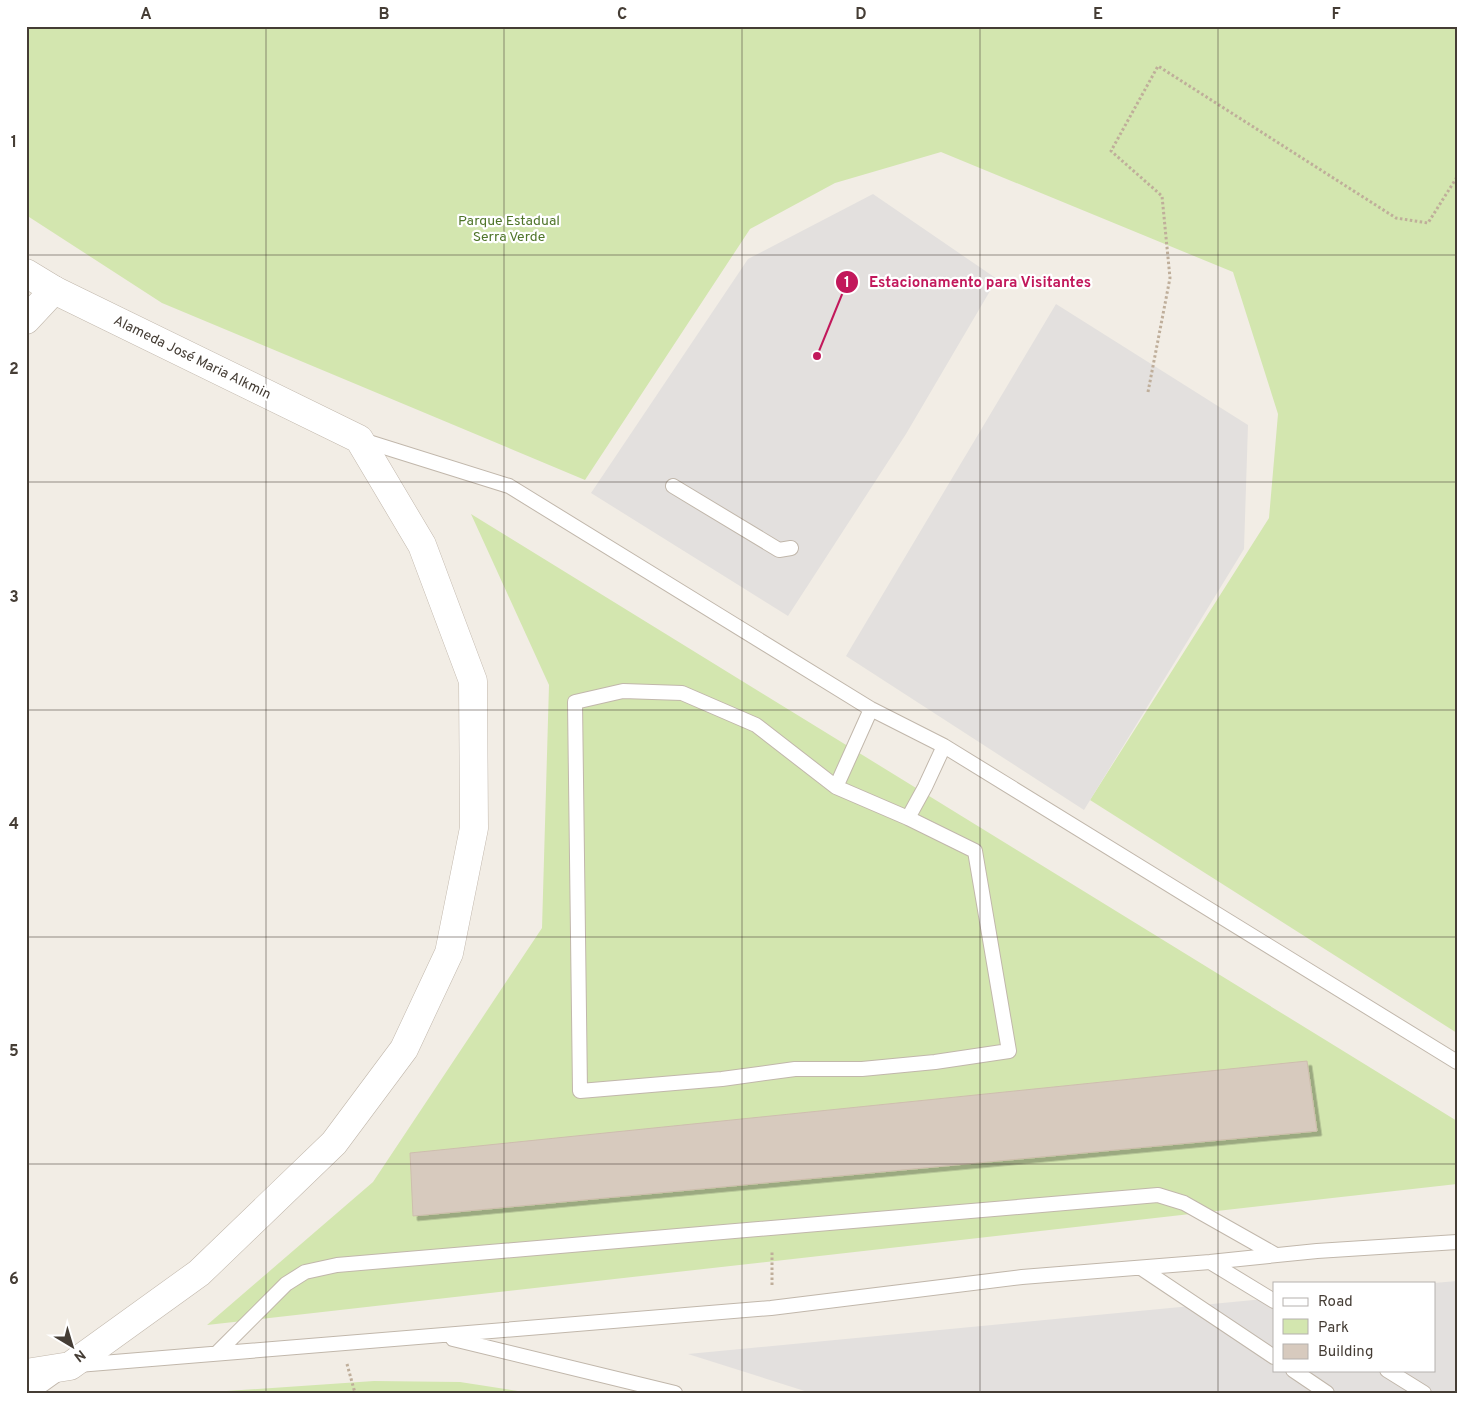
<svg xmlns="http://www.w3.org/2000/svg" width="1483" height="1419" viewBox="0 0 1483 1419" font-family="Overpass,sans-serif">
  <defs>
    <filter id="shadow"><feDropShadow dx="4.5" dy="4.5" stdDeviation="0" flood-color="#0004"/></filter>
  </defs>
  <rect width="100%" height="100%" fill="#f2ede5"/>
  <path fill="#d3e6af" d="M26,26H1457V1033L1090,800L1269,518L1278,414L1233,272L941,152L835,183L750,229L585,480L162,303L26,215Z
    M471,514L1457,1121V1184L207,1325L373,1182L542,928L549,685Z
    M374,1381L460,1382L531,1393H197Z"/>
  <path fill="#e3e0de" d="M873,194L997,279L906,434L788,616L591,493L748,259Z
    M1056,304L1248,425L1244,549L1084,810L846,656Z
    M1457,1281V1393H811L688,1354L1274,1298V1370H1434V1283Z"/>
  <path fill="#d7cabe" stroke="#cebeae" filter="url(#shadow)" d="M1307,1061L1317,1131L413,1216L410,1153Z"/>
  <g fill="none" stroke-linecap="round" stroke-linejoin="round">
    <g stroke="#c1b7ab" stroke-width="16">
      <path id="service" d="M362,440L509,486L871,709L944,746L1457,1062
        M673,486L779,550L791,548
        M623,691L682,693L756,725L836,787L908,818L975,851L1009,1051L935,1062L862,1069H795L722,1079L580,1091L575,702Z
        M836,787L871,709
        M908,818L925,787L944,746
        M1210,1262L1274,1301
        M1141,1268L1274,1357
        M453,1339L675,1393
        M216,1354L286,1284L305,1272L337,1265L1158,1195L1184,1203L1276,1255
        M78,1365L771,1308L1022,1277L1210,1262L1317,1251L1457,1242
        M1293,1370L1327,1393
        M1387,1370L1424,1393
        M31,1393L59,1373"/>
    </g>
    <g stroke="#c1b7ab" stroke-width="29">
      <path id="minor" d="M26,320L54,290"/>
    </g>
    <g stroke="#c1b7ab" stroke-width="29">
      <path id="tertiary" d="M26,273L54,290L359,439L422,545L473,681L474,828L449,953L404,1049L334,1143L199,1273L70,1366L26,1373"/>
    </g>
    <path stroke="#bfae9a" stroke-width="3" stroke-dasharray="2.5 2.5" stroke-linecap="butt" d="M1148,392L1170,278L1162,196L1111,151L1158,66L1396,218L1428,223L1457,177
      M772,1285V1251
      M347,1364L355,1393"/>
    <use href="#service" stroke="#fff" stroke-width="14"/>
    <use href="#minor" stroke="#fff" stroke-width="28"/>
    <use href="#tertiary" stroke="#fff" stroke-width="28"/>
  </g>
  <path fill="none" stroke="#453d35" stroke-width="1" stroke-opacity="0.55" d="M266,26V1393M504,26V1393M742,26V1393M980,26V1393M1218,26V1393M26,255H1457M26,482H1457M26,710H1457M26,937H1457M26,1164H1457"/>
  <g text-anchor="middle" dominant-baseline="central" stroke-width="4.5" stroke-linejoin="round" paint-order="stroke">
    <g font-size="14" fill="#4f752a" stroke="#fff">
      <text x="509" y="221">Parque Estadual<tspan x="509" dy="16">Serra Verde</tspan></text>
    </g>
    <g font-size="14" fill="#453d35" stroke="#fff">
      <text transform="translate(192 358) rotate(26)">Alameda José Maria Alkmin</text>
    </g>
  </g>
  <path fill="none" stroke="#c2185b" stroke-width="2" d="M817 356L847 282"/>
  <g fill="#c2185b" stroke="#fff" stroke-width="2">
    <circle cx="817" cy="356" r="5"/>
    <circle cx="847" cy="282" r="12"/>
  </g>
  <g font-size="15" text-anchor="middle" font-weight="bold" fill="#fff">
    <text x="847" y="287">1</text>
  </g>
  <g font-size="15" text-anchor="middle" font-weight="bold" fill="#c2185b" stroke="#fff" stroke-width="4.5" stroke-linejoin="round" paint-order="stroke">
    <text x="980" y="287">Estacionamento para Visitantes</text>
  </g>
  <rect width="1483" height="1419" fill="none" stroke="#ffffff" stroke-width="55"/>
  <rect x="1273" y="1282" width="162" height="90" fill="#ffffff" stroke="#b5b1ae"/>
  <rect x="1283" y="1298" width="25" height="8" fill="#ffffff" stroke="#b5b1ae"/>
  <text x="1318" y="1306" font-size="15" fill="#453d35">Road</text>
  <rect x="1283" y="1319" width="25" height="15" fill="#d3e6af" stroke="#b5b1ae"/>
  <text x="1318" y="1332" font-size="15" fill="#453d35">Park</text>
  <rect x="1283" y="1344" width="25" height="15" fill="#d7cabe" stroke="#b5b1ae"/>
  <text x="1318" y="1356" font-size="15" fill="#453d35">Building</text>
  <g transform="translate(72 1346) rotate(142)" stroke="#ffffff" stroke-width="4" paint-order="stroke">
  <path d="M0-4L9 19L0 12L-9 19Z" fill="#453d35"/>
  <text y="-8" font-size="14" font-weight="bold" text-anchor="middle" fill="#453d35">N</text>
  </g>
  <rect x="28" y="28" width="1428" height="1364" fill="none" stroke="#453d35" stroke-width="2"/>
  <g font-size="16" text-anchor="middle" font-weight="bold" fill="#453d35">
    <text x="146" y="19">A</text>
    <text x="384" y="19">B</text>
    <text x="622" y="19">C</text>
    <text x="861" y="19">D</text>
    <text x="1098" y="19">E</text>
    <text x="1336" y="19">F</text>
    <text x="14" y="147">1</text>
    <text x="14" y="374">2</text>
    <text x="14" y="602">3</text>
    <text x="14" y="829">4</text>
    <text x="14" y="1056">5</text>
    <text x="14" y="1284">6</text>
  </g>
</svg>
